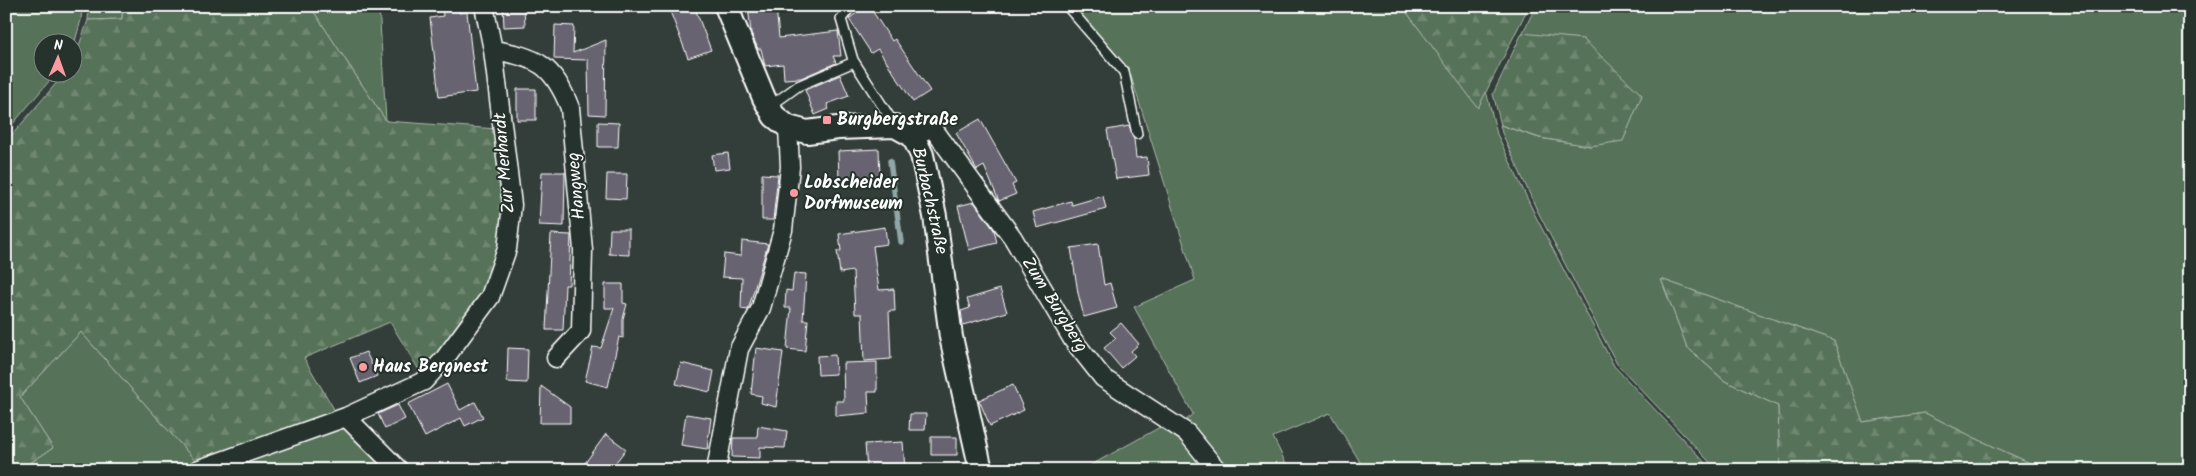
<svg xmlns="http://www.w3.org/2000/svg" width="2196" height="476" viewBox="0 0 2196 476" font-family="Kalam,sans-serif">
  <defs>
    <pattern id="forest-firs" width="22" height="20" patternUnits="userSpaceOnUse" patternTransform="scale(1.25)"><rect width="22" height="20" fill="#577259"/><path d="M5 1l3.5 6h-7zM16 11l3.5 6h-7z" fill="#708772"/></pattern>
  </defs>
  <rect width="100%" height="100%" fill="#333d3a"/>
  <filter id="ink" filterUnits="userSpaceOnUse"><feTurbulence type="fractalNoise" baseFrequency=".02" numOctaves="2"/><feDisplacementMap in="SourceGraphic" scale="10" xChannelSelector="R" yChannelSelector="G"/><feConvolveMatrix kernelMatrix="1 2 1 2 8 2 1 2 1" color-interpolation-filters="sRGB"/></filter>
  <g filter="url(#ink)">
    <path fill="#577259" stroke="#abb8ac" d="M6,6H82L81,20L73,48L72,42H42V72L56,73L6,132Z
      M89,6H123L122,19L88,20Z
      M310,6H379L386,121Z
      M1073,6H1402L1478,107L1486,91L1497,134L1535,215L1614,366L1712,470H1365L1330,413L1273,437L1289,470H1225L1215,453L1183,423L1193,414L1134,307L1195,280L1129,70Z
      M1536,6H2190V470H2045L1975,438L1925,413L1862,422L1834,341L1661,279L1687,347L1723,380L1778,406L1780,470H1717L1617,364L1537,210L1502,133L1500,125L1539,138L1590,146L1623,140L1642,95L1582,39L1522,34Z
      M81,332L200,466L189,470H19L53,448L20,397Z
      M345,421L395,470H211Z
      M1162,426L1204,461L1210,470H1082Z
      M1916,465L1969,466V470H1916Z"/>
    <path fill="url(#forest-firs)" stroke="#abb8ac" d="M123,6H310L386,121L497,129L509,206L487,296L422,375L390,322L304,358L338,416L200,466L81,332L20,397L53,448L19,470H6V142L65,73L72,72L73,63L88,20L122,19Z
      M1402,6H1529L1478,108Z
      M1522,33L1583,39L1642,95L1623,141L1590,146L1540,138L1501,125L1493,94Z
      M1661,279L1834,341L1863,422L1925,413L1975,438L2045,470H1969V466L1917,465L1916,470H1780L1778,406L1725,381L1687,347Z"/>
    <g fill="none" stroke-linecap="round" stroke-linejoin="round">
      <path stroke="#90a6a7" stroke-width="5.5" d="M890,161L901,242"/>
    </g>
    <path fill="#67646f" stroke="#fff" d="M442,6H459V13L467,12L476,92L439,97L430,18L443,16Z
      M503,6H524L525,26L504,27Z
      M668,6H694L711,50L688,58Z
      M748,6H776L779,38L838,31L841,56H833L836,63L801,78L784,79L783,64L765,66L761,49H758L751,33Z
      M865,6H869L892,41L895,39L930,91L913,102L878,49L871,53L849,19Z
      M555,25L574,26L573,53L606,40L605,115L589,114L588,60L554,59Z
      M840,75L849,96L827,104L829,109L815,115L805,90Z
      M517,89H536V120H517Z
      M980,119L1016,183L1012,185L1016,194L999,201L984,166L977,170L956,133Z
      M598,122L619,123L618,147H598Z
      M1129,126L1134,139L1136,158L1147,157L1149,175L1116,179L1107,130Z
      M879,149L880,178L839,179L838,151Z
      M728,153L730,168L714,170L712,155Z
      M542,172H565L564,226L539,225Z
      M607,174H627L626,199L606,198Z
      M762,174L778,175L773,220H762Z
      M1103,196L1106,209L1037,228L1033,212L1071,201L1072,205Z
      M974,202L994,230L997,243L969,250L958,206Z
      M885,227L887,244L873,246L879,290L894,289L895,311H889L891,359L864,361L862,314H855L853,271L840,273L837,251H841L839,234Z
      M610,229H629V255L609,254Z
      M551,234L571,235L569,285H565L563,330H546Z
      M742,241L768,244L748,310L741,309L742,278L722,277L724,254L741,256Z
      M1098,244L1104,285L1110,283L1117,308L1084,317L1078,293L1071,248Z
      M794,273L806,274L803,320H808L805,351L787,349L791,308H785L786,290L792,291Z
      M605,284H623V303L627,304L623,319V338L619,337L608,387L585,381L593,347L601,348L614,308H605Z
      M1000,289L1007,312L963,325L961,311L970,308L967,299Z
      M1121,323L1139,344L1131,351L1135,356L1121,368L1104,348L1116,338L1110,332Z
      M508,348L528,349L527,383L507,382Z
      M756,348L783,352L776,407L761,403L762,396L751,394Z
      M366,352L377,376L360,383L350,358Z
      M835,355L836,374L818,375L817,356Z
      M877,362V392H868L869,413L836,416V401H844L843,363Z
      M681,363L714,371L710,392L676,384Z
      M447,384L460,410L475,402L483,417L465,426L461,418L425,437L408,404Z
      M1013,385L1024,410L990,426L979,400Z
      M541,386L570,407V423H540Z
      M398,405L405,419L385,429L378,414Z
      M686,414L711,418L707,449L681,445Z
      M910,414H926L925,430H909Z
      M758,426L787,431L785,448L760,447V458L732,457L733,438H757Z
      M606,434L626,449L610,470H580Z
      M931,437H957V455H931Z
      M903,442L905,470H867L865,444Z"/>
    <g fill="none" stroke-linecap="round" stroke-linejoin="round">
      <g stroke="#fff" stroke-width="12">
        <path id="service" d="M851,6L841,19L853,60L894,124
          M1067,6L1124,72L1137,134
          M769,107L798,86L854,62"/>
      </g>
      <g stroke="#fff" stroke-width="21">
        <path id="minor" d="M493,50C538,57 553,65 570,108L583,250L581,331L556,358
          M913,136L932,127L1013,238L1073,340L1103,378L1187,433L1217,470
          M346,417L399,470
          M197,470L346,417L424,381L445,358L490,297L507,249L512,205L493,50L484,6
          M716,470L739,349L761,308L783,230L790,167L788,127"/>
      </g>
      <g stroke="#fff" stroke-width="26">
        <path id="tertiary" d="M726,6L764,98L774,116L788,127L807,132L838,128L895,126L913,136L922,155L935,216L951,337L981,470"/>
      </g>
      <use href="#service" stroke="#26332d" stroke-width="9"/>
      <use href="#minor" stroke="#26332d" stroke-width="18"/>
      <use href="#tertiary" stroke="#26332d" stroke-width="22"/>
    </g>
  </g>
  <g fill="#ff9aa2" stroke="#26332d" stroke-width="2">
    <rect x="822" y="115" width="10" height="10" rx="2.5"/>
    <circle cx="794" cy="193" r="5"/>
    <circle cx="363" cy="367" r="5"/>
  </g>
  <g text-anchor="middle" dominant-baseline="central" stroke-width="4" stroke-linejoin="round" paint-order="stroke">
    <g font-size="18" font-weight="bold" fill="#fff" stroke="#26332d" text-anchor="start">
      <text x="837" y="120">Burgbergstraße</text>
      <text x="804" y="183">Lobscheider<tspan x="804" dy="21">Dorfmuseum</tspan></text>
      <text x="373" y="367">Haus Bergnest</text>
    </g>
    <g font-size="18" fill="#fff" stroke="#26332d">
      <text transform="translate(505 163) rotate(-95)">Zur Merhardt</text>
      <text transform="translate(577 186) rotate(-95)">Hangweg</text>
      <text transform="translate(929 201) rotate(77)">Burbachstraße</text>
      <text transform="translate(1054 305) rotate(58)">Zum Burgberg</text>
    </g>
  </g>
  <rect width="2196" height="476" fill="none" stroke="#26332d" stroke-width="25"/>
  <rect x="12" y="12" width="2171" height="451" fill="none" stroke="#fff" stroke-width="2" filter="url(#ink)"/>
  <g transform="translate(58 58) rotate(2)"><circle r="24" fill="#26332d" stroke="#7d8581"/>
  <path d="M0-4L9 19L0 12L-9 19Z" fill="#ff9aa2"/>
  <text y="-8" font-size="14" font-weight="bold" text-anchor="middle" fill="#ffffff">N</text>
  </g>
</svg>
